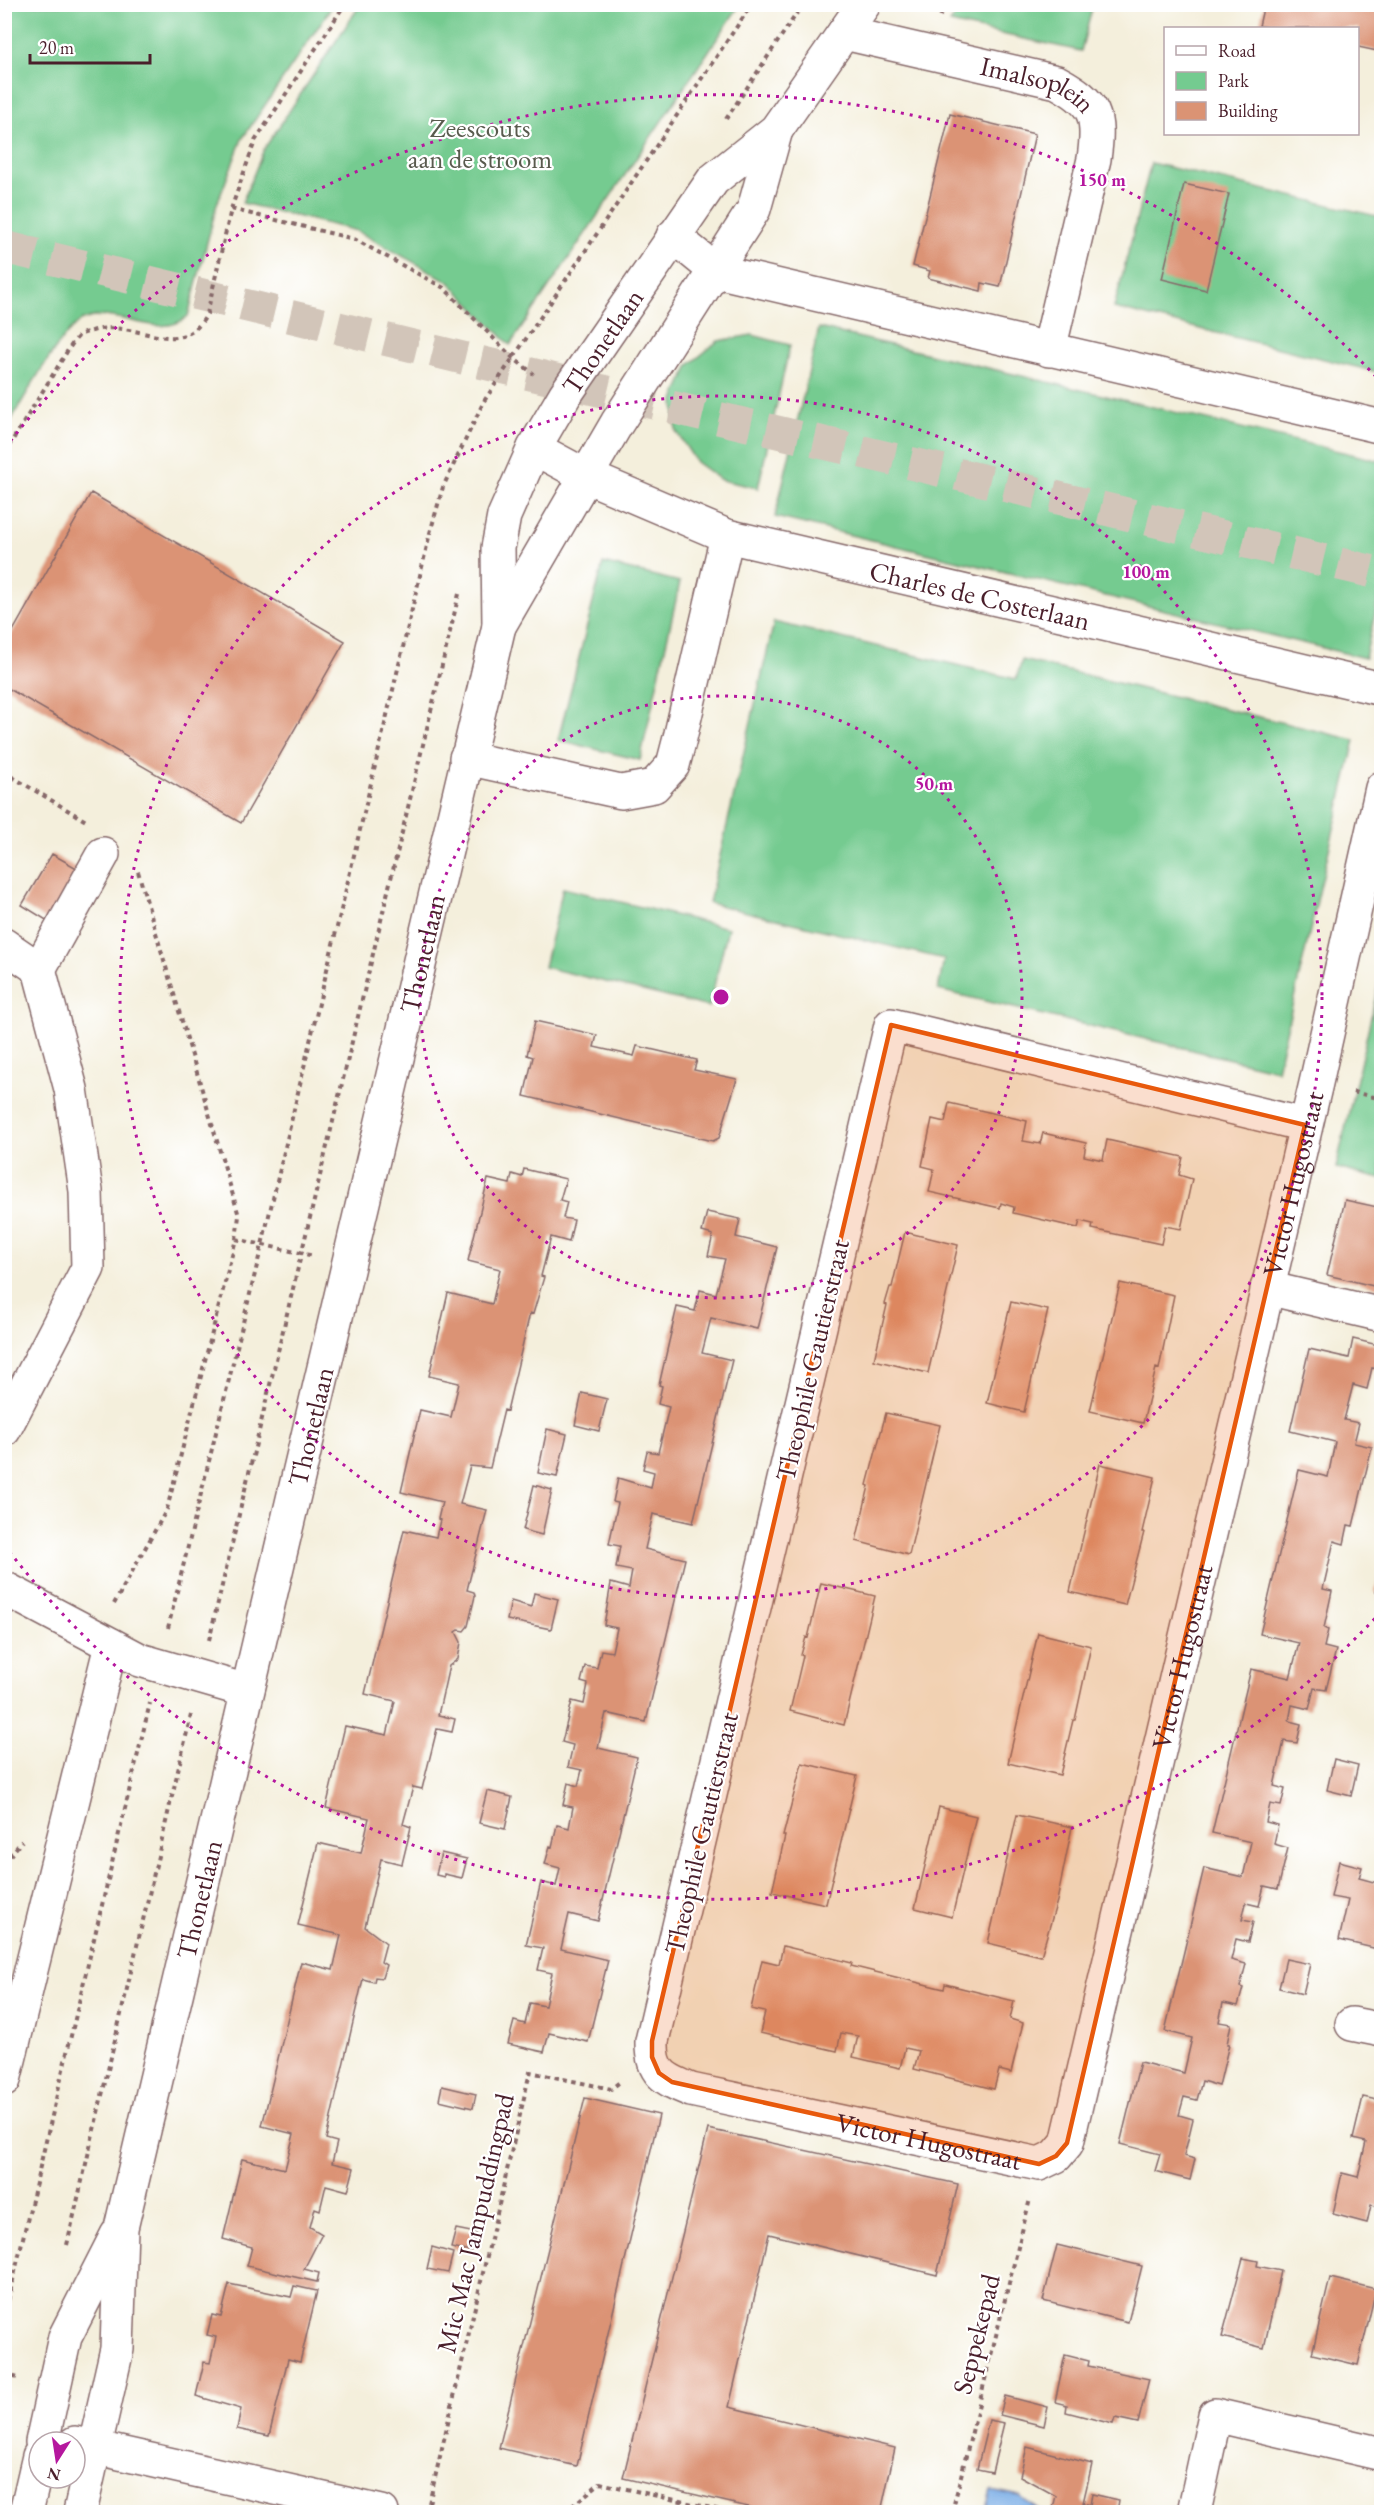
<svg xmlns="http://www.w3.org/2000/svg" width="1386" height="2517" viewBox="0 0 1386 2517" font-family="'EB Garamond',serif">
  <rect width="100%" height="100%" fill="#fff"/>
  <filter id="ink" filterUnits="userSpaceOnUse"><feTurbulence type="fractalNoise" baseFrequency=".0167" numOctaves="2"/><feDisplacementMap in="SourceGraphic" scale="12" xChannelSelector="R" yChannelSelector="G"/><feConvolveMatrix kernelMatrix="1 2 1 2 8 2 1 2 1" color-interpolation-filters="sRGB"/></filter>
  <filter id="wash" filterUnits="userSpaceOnUse"><feTurbulence type="fractalNoise" baseFrequency=".008" numOctaves="4" result="noise"/><feDisplacementMap in="SourceGraphic" scale="24" xChannelSelector="R" yChannelSelector="G"/><feGaussianBlur stdDeviation="1.35" result="paint"/><feColorMatrix in="noise" values="0 0 0 0 0 0 0 0 0 0 0 0 0 0 0 0 0 1.4 0 .05"/><feComposite in="paint" operator="in"/></filter>
  <g filter="url(#wash)">
    <rect width="100%" height="100%" fill="#f4efdc"/>
    <path fill="#74cb90" stroke="#5f755e" stroke-width="1.5" d="M964,4H1093V5L1081,51L950,23Z
      M4,5H333L242,139L217,204L188,316C158,343 114,303 81,321C58,335 20,405 5,431Z
      M360,5V4L740,5L510,345L448,281L357,231L242,203L264,149Z
      M1151,163L1381,217V373L1114,308Z
      M819,328L1381,461V587L1365,658L775,517Z
      M752,335L790,345L758,488L721,480L696,462L676,431L674,400L689,365L718,341Z
      M603,563L680,582L640,760L558,740Z
      M774,622L1016,679L1022,660L1355,740L1277,1070L938,990L944,959L709,903Z
      M563,888L728,928L709,1007L544,967Z
      M1381,974V1179L1336,1168Z"/>
    <path fill="#7aade6" stroke="#626688" stroke-width="1.5" d="M991,2490L1020,2496L1042,2512H985Z"/>
    <g id="blocks">
      <path fill="#db9374" d="M1264,4H1382V52L1358,47V28H1279L1259,26Z
        M950,114L1035,134L1000,287L982,283L981,291L928,278L930,271L913,266Z
        M1184,184L1229,194L1206,290L1162,279Z
        M91,493L345,641L241,823L4,686V647Z
        M52,854L82,871L51,923L22,905Z
        M535,1021L597,1035L594,1047L634,1056L637,1046L697,1060L694,1070L737,1079L719,1138L713,1141L524,1096L533,1057L527,1055Z
        M949,1103L1027,1121L1023,1141L1040,1144L1043,1133L1086,1143L1084,1156L1103,1160L1107,1140L1183,1157L1179,1175L1192,1179L1181,1229L1165,1226L1161,1244L1092,1229L1093,1224L1080,1221L1078,1228L1013,1213L1014,1207L1001,1203L1000,1208L929,1192L934,1169L922,1166L932,1119L945,1122Z
        M524,1169L566,1179L560,1200L567,1202L563,1218L574,1220L569,1242L551,1237L541,1276L544,1277L533,1314L530,1313L507,1411L504,1410L490,1468L470,1466L460,1504L487,1510L467,1590L474,1592L475,1596L468,1626L464,1631L459,1630L456,1632L461,1642L458,1659L449,1666L438,1715L455,1719L452,1732L437,1729L422,1789L413,1787L403,1824L411,1827L402,1864L381,1859L365,1927L386,1943L381,1962L386,1965L382,1978L375,1977L374,1982L363,1979L326,2139L337,2142L332,2163L354,2168L348,2191L326,2185L320,2210L315,2208L310,2227L322,2234L304,2269L319,2273L317,2282L247,2266L252,2247L223,2239L242,2159L285,2169L294,2134L262,2126L301,1962L333,1970L341,1935L298,1925L318,1843L361,1853L369,1818L326,1808L345,1726L387,1735L395,1701L365,1694L404,1530L436,1537L440,1520L438,1519L442,1502L401,1492L420,1410L451,1417L459,1383L429,1376L448,1293L492,1304L500,1269L468,1261L488,1179L510,1184L512,1174L522,1177Z
        M1345,1200L1382,1208V1288L1327,1275Z
        M707,1212L740,1219L736,1237L777,1247L757,1329L711,1318L702,1353L732,1360L693,1523L653,1514L645,1549L685,1559L646,1722L606,1713L598,1748L637,1757L598,1921L569,1914L561,1949L608,1960L588,2042L549,2033L544,2052L508,2044L514,2021L525,2024L530,2003L545,2006L552,1973L538,1970L543,1948L526,1945L541,1882L556,1886L560,1868L545,1864L550,1846L552,1847L557,1825L569,1828L573,1807L563,1805L568,1783L578,1786L582,1770L568,1767L573,1745L562,1742L572,1701L584,1704L588,1684L581,1682L585,1666L597,1668L601,1650L612,1652L617,1628L604,1625L611,1583L629,1588L632,1571L616,1568L620,1546L609,1544L618,1503L613,1502L618,1478L651,1488L654,1472L643,1469L647,1451L658,1453L669,1407L658,1404L662,1386L659,1385L677,1307L695,1311L700,1290L716,1294L725,1259L708,1256L713,1235L702,1232Z
        M905,1232L958,1245L928,1373L874,1360L887,1305L885,1304L890,1287H892Z
        M1120,1283L1174,1295L1159,1369L1156,1368L1143,1423L1090,1411Z
        M1011,1302L1048,1310L1024,1412L987,1403Z
        M1353,1339L1382,1346V1370L1372,1368L1367,1389L1353,1385L1344,1420L1359,1423L1354,1443L1372,1447L1353,1526L1348,1525L1344,1544L1334,1541L1323,1589L1332,1591L1324,1628L1328,1630L1324,1647L1336,1650L1326,1690L1314,1688L1309,1709L1292,1705L1289,1721L1301,1724L1297,1743L1284,1741L1274,1786L1285,1789L1281,1806L1270,1804L1266,1822L1278,1825L1274,1844L1288,1848L1278,1889L1264,1886L1259,1906L1246,1903L1242,1920L1253,1922L1248,1942L1236,1939L1231,1960L1246,1964L1240,1987L1243,1988L1238,2006L1223,2003L1219,2022L1231,2024L1227,2044H1229L1219,2086L1202,2081L1197,2100L1184,2097L1179,2115L1193,2119L1184,2156L1195,2159L1190,2180L1155,2171L1160,2154L1120,2144L1140,2062L1184,2073L1192,2038L1165,2031L1204,1868L1243,1877L1251,1842L1212,1833L1251,1669L1290,1678L1299,1643L1260,1634L1299,1470L1328,1477L1335,1442L1290,1431L1309,1349L1349,1358Z
        M582,1393L607,1399L599,1431L575,1425Z
        M886,1413L940,1425L909,1555L856,1541L869,1486L867,1485Z
        M547,1429L567,1434L557,1477L538,1473Z
        M1100,1464L1155,1477L1142,1532H1144L1125,1605L1070,1592Z
        M534,1485L552,1490L542,1535L523,1530Z
        M1381,1567H1382V1594L1375,1592Z
        M821,1583L875,1596L844,1725L790,1711L803,1656L801,1655L806,1637L808,1638Z
        M534,1593L558,1599L551,1629L507,1620L511,1601L531,1607Z
        M1038,1633L1091,1646L1075,1720H1073L1060,1775L1008,1763Z
        M1334,1759L1358,1765L1351,1796L1327,1790Z
        M802,1763L857,1776L826,1904L772,1892L785,1836H783Z
        M487,1791L512,1797L505,1829L479,1823Z
        M939,1807L976,1816L952,1917L915,1908Z
        M1017,1815L1072,1827L1057,1901L1041,1956L988,1943Z
        M441,1853L467,1859L462,1878L444,1874V1877L436,1875Z
        M1339,1861L1362,1867L1359,1878L1381,1884L1377,1897L1382,1898V1950L1339,1940L1348,1900L1331,1897Z
        M783,1946L852,1963L851,1966L944,1989L945,1984L1014,2001L1010,2019L1023,2023L1011,2073L999,2070L994,2089L914,2069L919,2051L905,2048L900,2068L853,2057L858,2036L841,2033L837,2051L760,2033L765,2012L751,2009L762,1960L779,1964Z
        M1286,1959L1310,1964L1303,1994L1279,1988Z
        M442,2086L476,2094L473,2108L439,2100Z
        M1363,2097L1382,2101V2207L1371,2205L1367,2223L1333,2214L1342,2173L1358,2177L1366,2142L1353,2139Z
        M585,2098L659,2115L577,2466L499,2448Z
        M708,2129L958,2184L937,2275L769,2234L729,2407L895,2448L881,2512H770L623,2478Z
        M456,2229L476,2233L471,2252L451,2248Z
        M1057,2245L1142,2266L1128,2322L1043,2301Z
        M432,2247L453,2253L448,2273L427,2269Z
        M1243,2258L1258,2261L1257,2266L1281,2271L1264,2348L1222,2337Z
        M1330,2278L1376,2289L1358,2365L1312,2354Z
        M229,2284L291,2297L294,2286L317,2291L300,2362L288,2359L269,2436L237,2429L241,2409L196,2396L204,2362L210,2363L216,2337L207,2335L212,2315L221,2317Z
        M1065,2355L1089,2361L1088,2366L1149,2379L1138,2423L1115,2418L1113,2424L1066,2412L1067,2405L1055,2402Z
        M1005,2396L1048,2407L1044,2426L1000,2415Z
        M989,2420L1004,2423L992,2472L977,2469Z
        M1027,2447L1092,2464L1083,2503L1090,2505L1092,2494L1119,2500L1117,2512H1052L1056,2496L1020,2476Z"/>
    </g>
  </g>
  <g filter="url(#ink)">
    <use href="#blocks" fill-opacity="0" stroke="#866869" stroke-width="1.5"/>
    <g fill="none" stroke-linecap="round" stroke-linejoin="round">
      <path stroke="#d2c5b9" stroke-width="33" stroke-dasharray="33 16" stroke-linecap="butt" d="M4,247L475,361L1382,574"/>
      <g stroke="#866869" stroke-width="36">
        <g id="minor">
          <path id="s1" d="M844,33L1057,82C1096,103 1100,116 1094,159L1049,350"/>
          <path d="M673,236L716,271L1382,427"/>
          <path id="s2" d="M534,448L586,476L727,536L1382,689"/>
          <path d="M499,626L617,423L754,209L776,130"/>
          <path d="M466,758L621,792L654,786L673,765L680,738L727,536"/>
          <path d="M4,945L39,969L71,1089L86,1191L88,1268L4,1430"/>
          <path d="M39,969L103,854"/>
          <path id="s3" d="M1305,1125L891,1025L652,2041C651,2073 664,2079 691,2090L1039,2164L1056,2156L1067,2143L1316,1083L1382,788"/>
          <path d="M1267,1288L1382,1315"/>
          <path d="M4,1588L140,1660L247,1691"/>
          <path d="M1352,2024L1382,2030"/>
          <path d="M4,2080L111,1645"/>
          <path d="M42,2442L65,2337L117,2235"/>
          <path d="M75,2443L382,2512"/>
          <path d="M26,2512L39,2456"/>
          <path id="s4" d="M80,2512L117,2349L121,2228L499,626L498,548L504,516L534,448L565,395L713,180L776,130L864,4"/>
          <path d="M1194,2512L1215,2415L1382,2454"/>
        </g>
      </g>
      <path stroke="#866869" stroke-width="4" stroke-dasharray="4.5 4.5" stroke-linecap="butt" d="M940,16L948,4
        M726,119L803,4
        M231,209L354,239L444,288L512,357L534,374
        M4,454L68,350C71,346 75,339 79,336C82,333 88,332 92,331C136,317 180,363 207,314L231,209L255,141L345,4
        M4,772L86,821
        M1353,1092L1382,1099
        M236,1239L314,1256
        M114,1604L167,1509L236,1239L239,1216L137,868
        M168,1628L262,1245L430,533L443,487L484,401L752,4
        M209,1640L459,594
        M4,1863L22,1841
        M67,2245L191,1715
        M4,2318L150,1703
        M4,2374L18,2378
        M427,2512L530,2072L611,2089L621,2081
        M565,2512L600,2483L729,2512
        M952,2512L1030,2199"/>
      <use href="#minor" stroke="#fff" stroke-width="33"/>
    </g>
  </g>
  <path fill="#e8590c" fill-opacity="0.2" stroke="#e8590c" stroke-width="4.5" stroke-linejoin="round" d="M891,1025L1305,1125L1067,2143L1056,2156L1039,2164L672,2082L659,2073L652,2057V2041Z"/>
  <g fill="none" stroke="#b5179e" stroke-width="3" stroke-dasharray="3 6">
    <circle cx="721" cy="997" r="301"/>
    <circle cx="721" cy="997" r="601"/>
    <path d="M1381 1612A902 902 0 0 1 5 1546M5 448A902 902 0 0 1 1381 382"/>
  </g>
  <g text-anchor="middle" dominant-baseline="central" stroke-width="4.5" stroke-linejoin="round" paint-order="stroke">
    <g font-size="27" fill="#4a1f2b" stroke="#fff">
      <text stroke="none"><textPath href="#s1" startOffset="201">Imalsoplein</textPath></text>
      <text stroke="none"><textPath href="#s4" startOffset="2246">Thonetlaan</textPath></text>
      <text stroke="none"><textPath href="#s2" startOffset="472">Charles de Costerlaan</textPath></text>
      <text stroke="none"><textPath href="#s4" startOffset="1598">Thonetlaan</textPath></text>
      <text stroke="none"><textPath href="#s3" startOffset="2916">Victor Hugostraat</textPath></text>
      <text transform="translate(812 1360) rotate(-77)">Theophile Gautierstraat</text>
      <text stroke="none"><textPath href="#s4" startOffset="1112">Thonetlaan</textPath></text>
      <text stroke="none"><textPath href="#s3" startOffset="2430">Victor Hugostraat</textPath></text>
      <text transform="translate(701 1833) rotate(-77)">Theophile Gautierstraat</text>
      <text stroke="none"><textPath href="#s4" startOffset="626">Thonetlaan</textPath></text>
      <text stroke="none"><textPath href="#s3" startOffset="1782">Victor Hugostraat</textPath></text>
      <text transform="translate(475 2223) rotate(-77)">Mic Mac Jampuddingpad</text>
      <text transform="translate(976 2334) rotate(-76)">Seppekepad</text>
    </g>
    <g font-size="27" fill="#595b4e" stroke="#fff">
      <text x="480" y="127">Zeescouts<tspan x="480" dy="31">aan de stroom</tspan></text>
    </g>
  </g>
  <circle cx="721" cy="997" r="9" fill="#b5179e" stroke="#fff" stroke-width="3"/>
  <g font-size="18" text-anchor="middle" font-weight="bold" fill="#b5179e" stroke="#fff" stroke-width="4.5" stroke-linejoin="round" paint-order="stroke">
    <text x="1102" y="186">150 m</text>
    <text x="1146" y="578">100 m</text>
    <text x="934" y="790">50 m</text>
  </g>
  <rect width="1386" height="2517" fill="none" stroke="#fff" stroke-width="24"/>
  <rect x="1164" y="27" width="195" height="108" fill="#ffffff" stroke="#b7a5aa" stroke-width="1.5"/>
  <rect x="1176" y="46" width="30" height="9" fill="#ffffff" stroke="#b7a5aa" stroke-width="1.5"/>
  <text x="1218" y="57" font-size="18" fill="#4a1f2b">Road</text>
  <rect x="1176" y="72" width="30" height="18" fill="#74cb90" stroke="#b7a5aa" stroke-width="1.5"/>
  <text x="1218" y="87" font-size="18" fill="#4a1f2b">Park</text>
  <rect x="1176" y="102" width="30" height="18" fill="#db9374" stroke="#b7a5aa" stroke-width="1.5"/>
  <text x="1218" y="117" font-size="18" fill="#4a1f2b">Building</text>
  <g transform="translate(57 2460) rotate(192)"><circle r="28" fill="#ffffff" stroke="#b7a5aa" stroke-width="1.5"/>
  <path d="M0-4.5L10 22L0 15L-10 22Z" fill="#b5179e"/>
  <text y="-9" font-size="16" font-weight="bold" text-anchor="middle" fill="#4a1f2b">N</text>
  </g>
  <path d="M30 54v9h120v-9" fill="none" stroke="#4a1f2b" stroke-width="3"/>
  <text x="39" y="54" font-size="18" fill="#4a1f2b" stroke="#ffffff" stroke-width="4.5" paint-order="stroke">20 m</text>
</svg>
